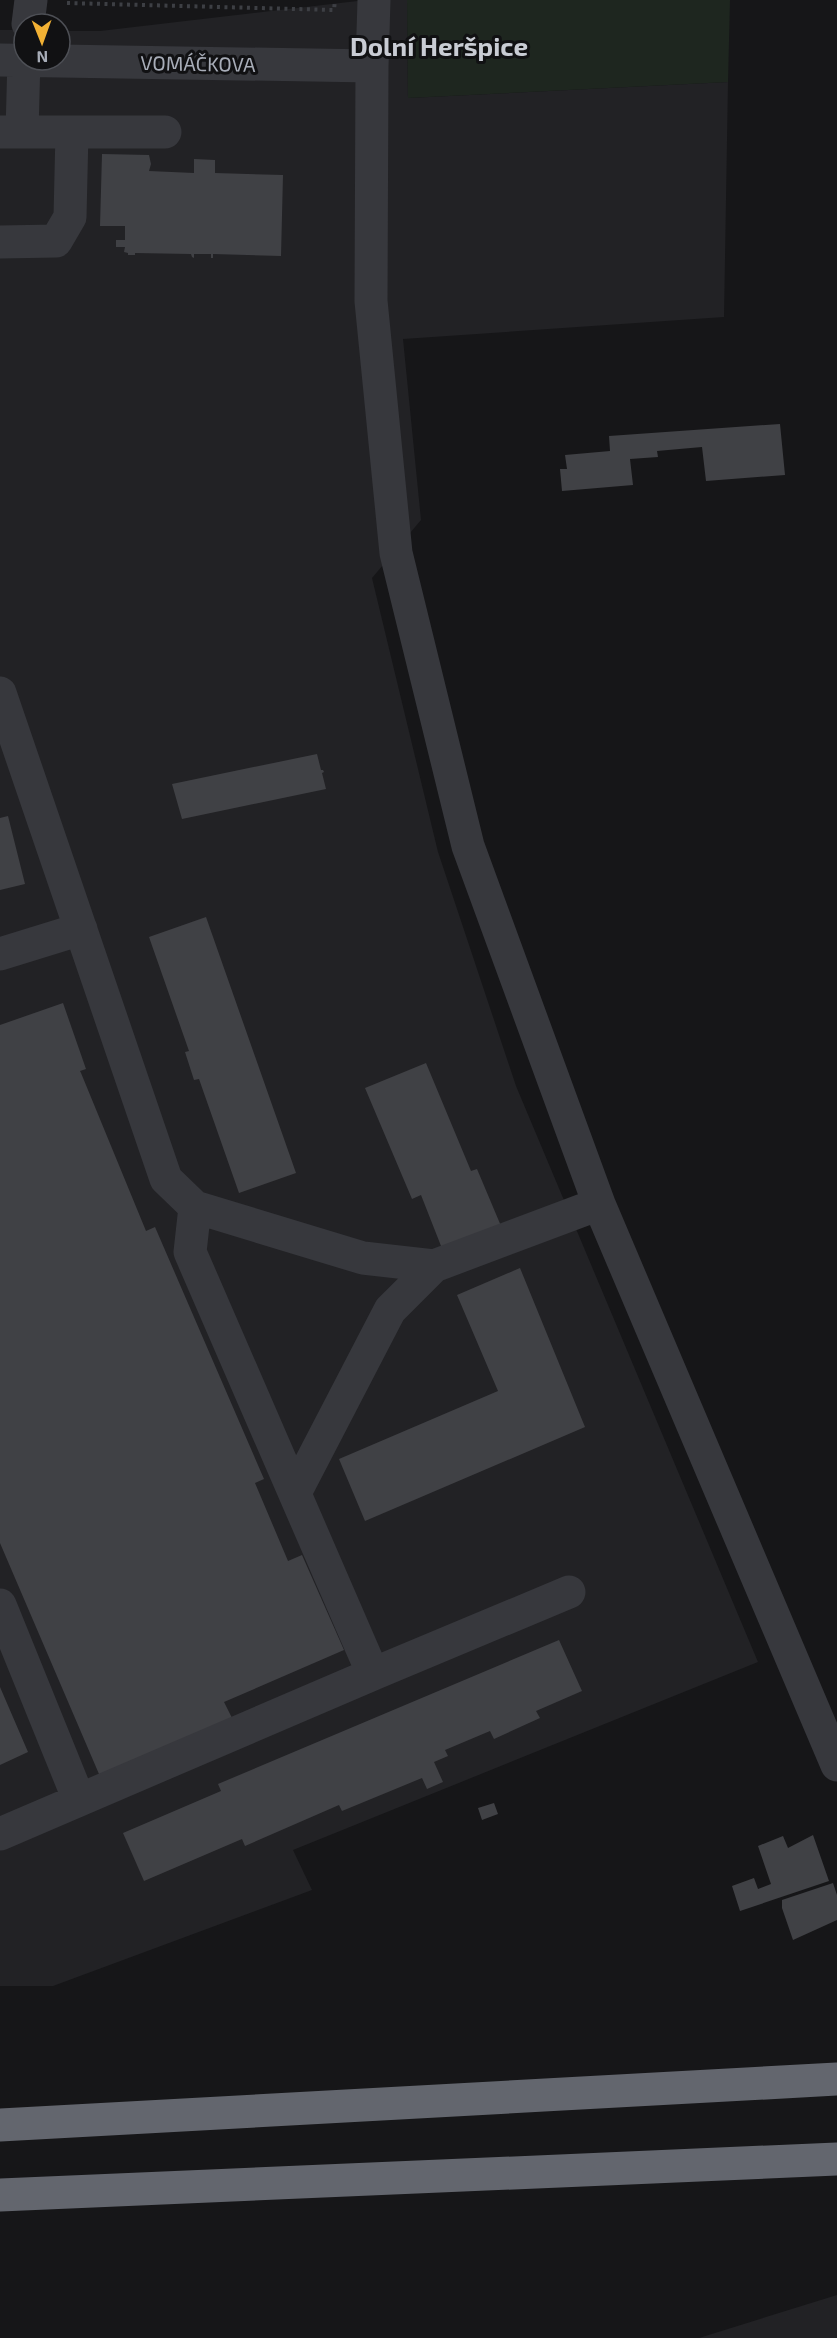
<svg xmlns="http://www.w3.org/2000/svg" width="837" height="2338" viewBox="0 0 837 2338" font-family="'Exo 2',sans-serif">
  <rect width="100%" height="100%" fill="#161618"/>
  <path fill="#222225" d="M366,0H407L408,98L728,82L724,317L403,339L421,520L372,578L438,852L516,1086L758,1662L293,1850L312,1890L53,1986H0V30H24V60H60V31H100Z
    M837,2295V2338H699Z"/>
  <path fill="#1e261f" d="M407,0H730L728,82L408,98Z"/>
  <path fill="#404145" d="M102,154L149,155L151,164L149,171L194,173V159L215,160V173L283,175L281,256L213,254V258H211V254H194V258L192,257L191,254L135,253V255H128V253L124,252L125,247H116V240H125V226H100Z
    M780,424L785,475L706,481L702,447L657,451L658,457L630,459L633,485L562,491L560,469H567L565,455L610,451L609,436Z
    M317,754L321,770H323L324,772L322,773L326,789L182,819L172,784Z
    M8,816L25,884L0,890V818Z
    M206,917L296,1173L239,1193L199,1079L194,1080L185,1052L189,1051L149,937Z
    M63,1003L86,1069L80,1071L81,1073L146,1231L155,1227L264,1479L255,1483L288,1561L302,1555L344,1650L224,1702L234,1722L102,1781L0,1543V1025Z
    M426,1063L471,1171L477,1169L501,1226L443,1251L421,1195L412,1199L365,1088Z
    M520,1268L585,1427L365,1521L339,1459L498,1391L457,1295Z
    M559,1640L582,1691L536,1711L540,1718L494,1739L490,1731L445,1750L448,1756L434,1762L443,1782L427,1789L422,1778L342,1811L339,1805L245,1846L242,1839L144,1881L123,1833L221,1791L218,1784Z
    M0,1687L28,1752L0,1765Z
    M494,1803L498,1814L482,1820L478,1808Z
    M813,1835L829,1881L740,1911L732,1886L754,1878L758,1889L771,1884L758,1846L783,1836L788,1848Z
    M833,1883L837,1895V1920L793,1940L782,1908V1900Z"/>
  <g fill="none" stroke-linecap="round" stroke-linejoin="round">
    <path stroke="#3d3f44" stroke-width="4" stroke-dasharray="3 4.5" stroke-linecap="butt" d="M67,3L334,10L335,0"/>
    <path stroke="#37383d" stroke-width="33" d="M374,0L372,66L371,301L396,553L468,846L599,1204L837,1765
      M28,24L31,0
      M0,60L372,66
      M0,132H165
      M22,132L24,58
      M0,242L56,241L70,217L72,132
      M0,693L166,1179L195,1207L363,1258L434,1266L599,1204
      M0,954L81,929
      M295,1493L390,1310L434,1266
      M0,1605L79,1800
      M373,1674L569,1592
      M0,1834L373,1674L190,1252L195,1207"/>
    <path stroke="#63666e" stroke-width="33" d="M0,2125L837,2079
      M0,2195L837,2159"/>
  </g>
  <g text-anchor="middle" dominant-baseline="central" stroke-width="6" stroke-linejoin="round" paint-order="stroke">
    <g font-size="20" fill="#a8adb8" stroke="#111113">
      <text transform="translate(198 63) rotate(1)">VOMÁČKOVA</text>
    </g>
    <g font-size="26" font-weight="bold" fill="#c9ccd4" stroke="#111113">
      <text x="439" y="45">Dolní Heršpice</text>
    </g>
  </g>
  <g transform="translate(42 42) rotate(179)"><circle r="28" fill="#111113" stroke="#4d4f55" stroke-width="1.5"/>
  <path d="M0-4.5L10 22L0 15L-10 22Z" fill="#f2b134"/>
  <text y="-9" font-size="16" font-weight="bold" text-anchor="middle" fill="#a8adb8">N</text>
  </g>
</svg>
